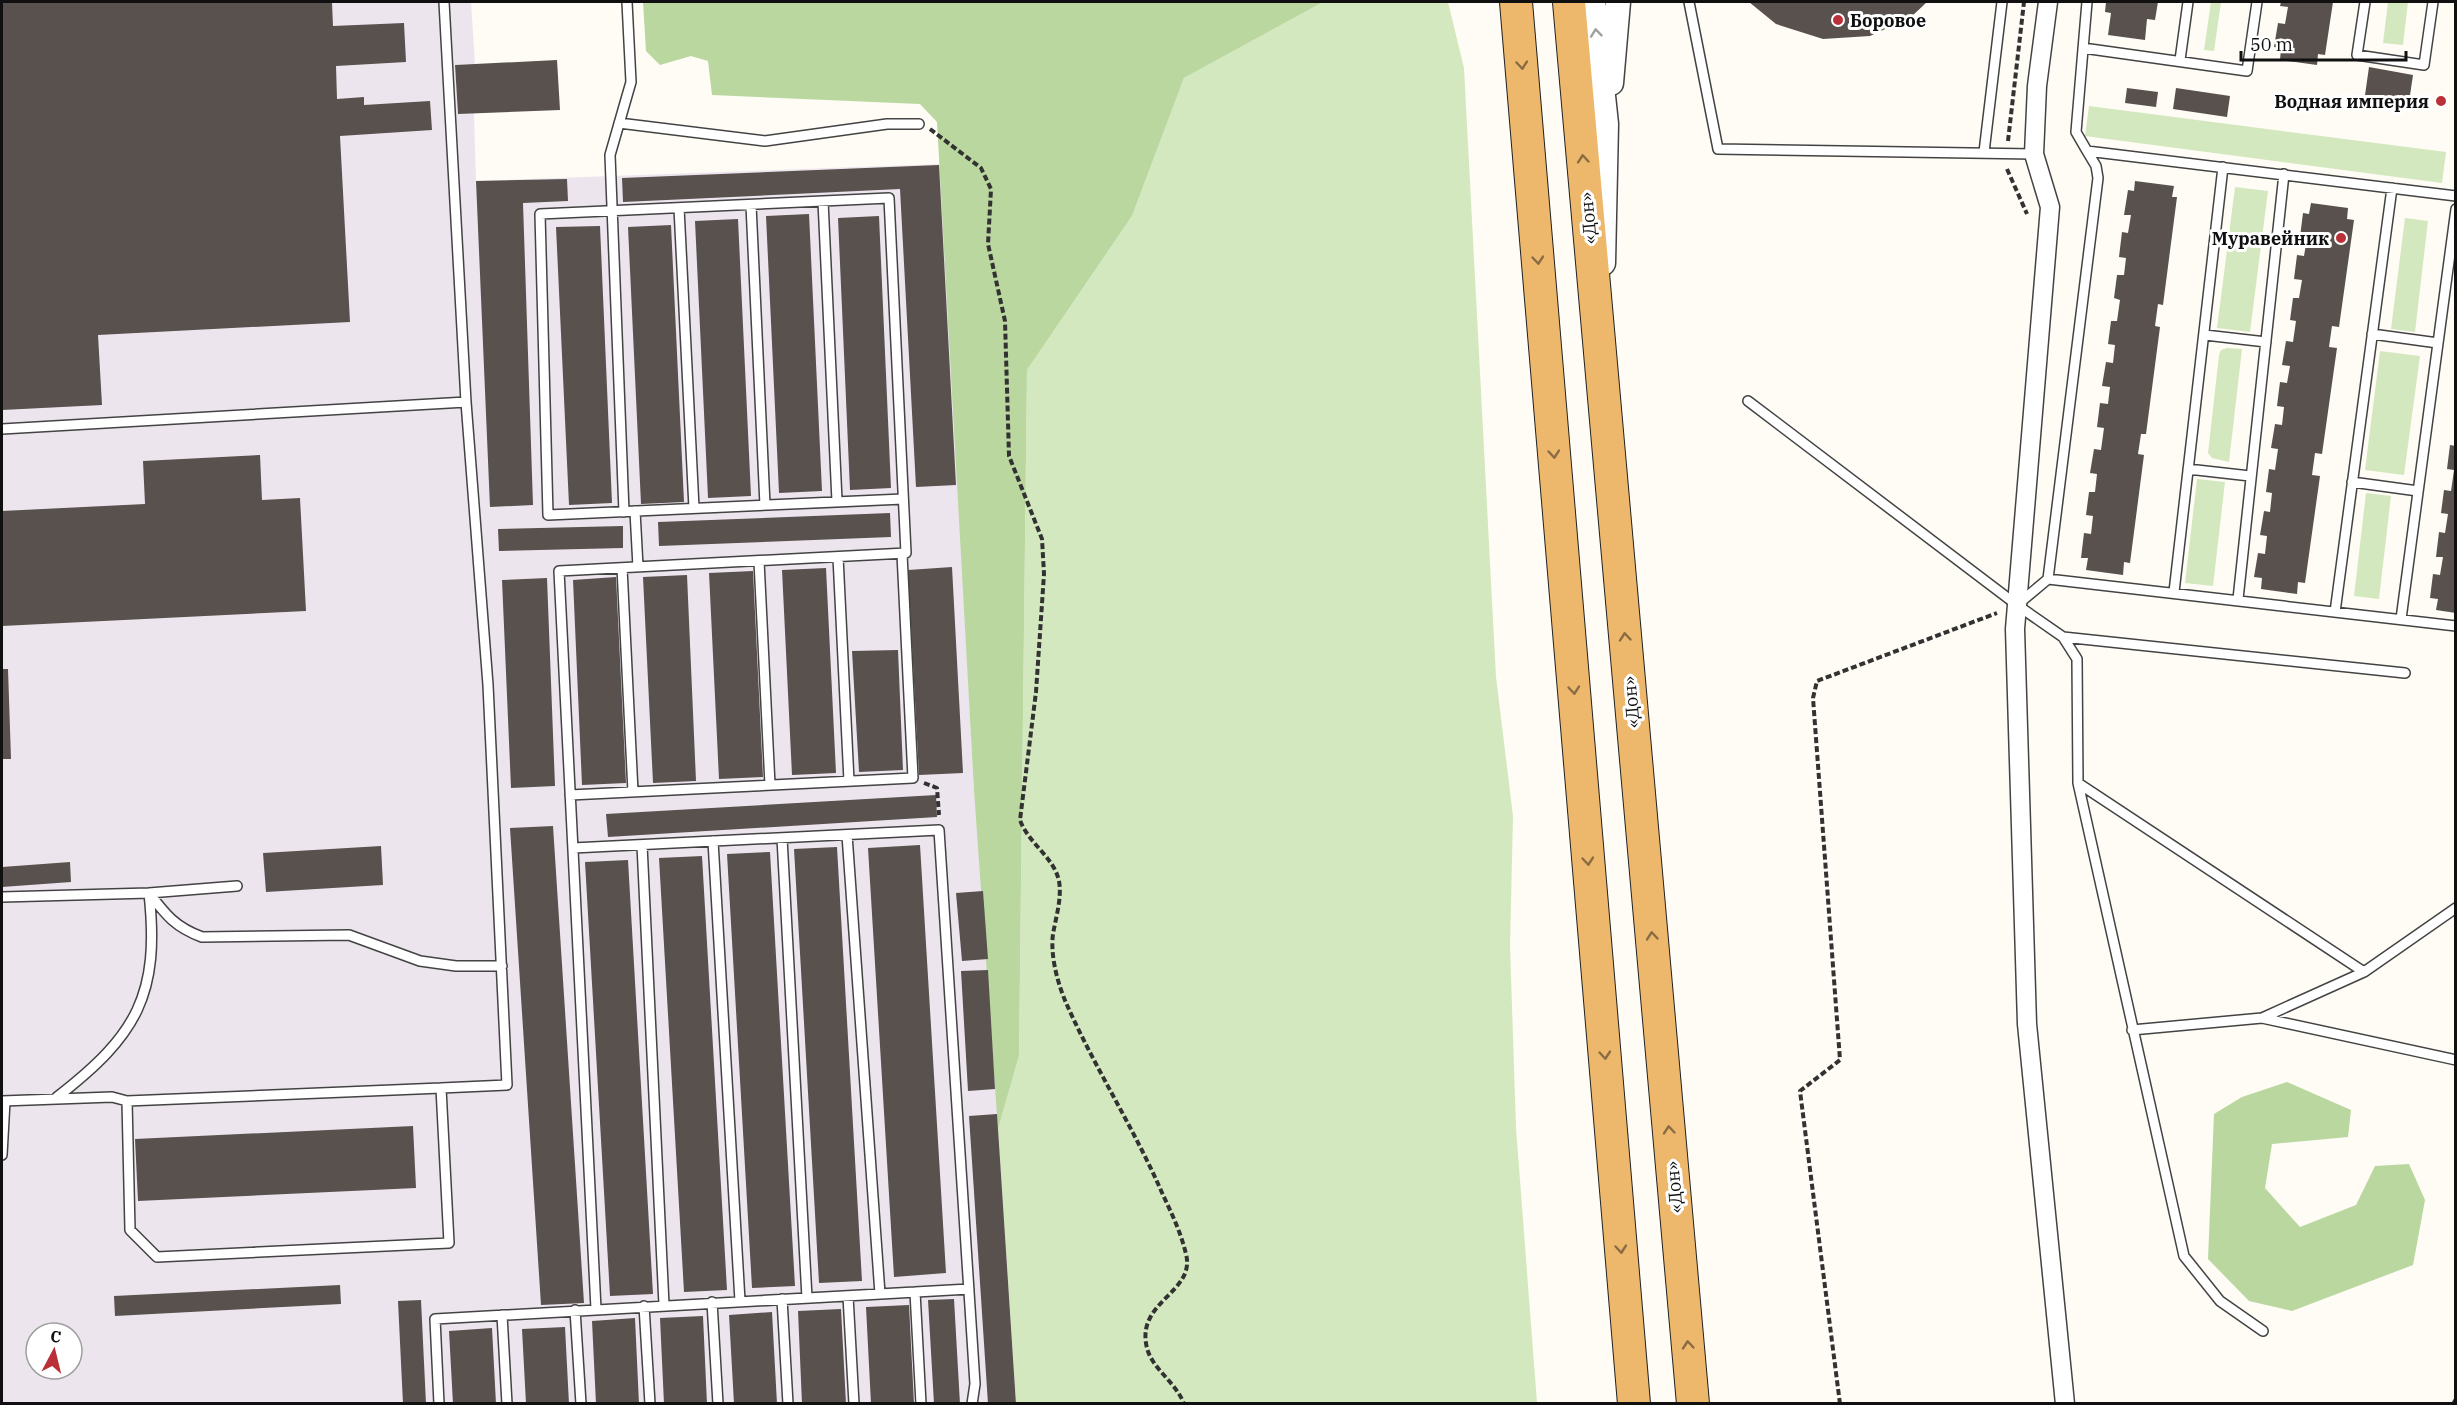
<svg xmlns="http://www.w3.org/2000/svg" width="2457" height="1405" viewBox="0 0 2457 1405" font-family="'IBM Plex Serif',serif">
  <rect width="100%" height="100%" fill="#fefcf4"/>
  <path fill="#ede5ee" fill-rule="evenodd" d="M2,2H471L475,64L455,65L458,114L474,113L476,181L941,164L974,791L988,959L1016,1403L2,1404ZM36,1333H72V1369H36Z"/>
  <path fill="#d4e8bf" d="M1323,2H1448L1464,68L1496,677L1513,816L1510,946L1516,1128L1537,1403H1016L998,1129L1019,1056L1027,370L1132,216L1184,78Z
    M2211,2H2221L2214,51L2204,50Z
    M2388,2H2408L2403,45L2383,43Z
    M2089,106L2446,152L2442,183L2085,136Z
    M2235,187L2268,191L2250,332L2217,328Z
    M2405,218L2428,221L2415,332L2391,329Z
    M2227,348L2242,349L2229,462L2212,458L2208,453L2219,355L2221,350Z
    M2380,351L2420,356L2404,475L2365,470Z
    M2197,479L2225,482L2213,586L2185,583Z
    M2366,493L2391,496L2379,599L2354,596Z"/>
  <path fill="#b9d79f" d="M643,2H1323L1184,78L1132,216L1027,370L1019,1056L998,1129L974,791L937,122L920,104L712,95L708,61L691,56L660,65L646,51Z
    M2287,1082L2351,1110L2348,1137L2272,1144L2265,1188L2300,1227L2356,1205L2375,1166L2409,1164L2425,1200L2413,1265L2292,1311L2249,1301L2208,1259L2214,1114L2242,1097Z"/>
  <path fill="#58514d" d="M2,2H332L333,26L404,23L406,62L336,66L337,99L364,97V105L430,101L432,130L340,136L350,322L98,335L102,405L2,410Z
    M1749,2H1927L1911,17L1870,36L1823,39L1776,24Z
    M2106,2H2158L2155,20L2147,19L2145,40L2108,35L2111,13L2105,12Z
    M2281,2H2333L2325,55L2318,54L2317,65L2280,60L2281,48L2274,47L2278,23L2285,24L2288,7L2280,6Z
    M557,60L560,110L458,114L455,65Z
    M2369,67L2413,75L2409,102L2365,95Z
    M2127,88L2158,92L2156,107L2125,103Z
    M2176,88L2230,96L2227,117L2173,109Z
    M939,165L956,485L916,487L900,189L623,202L622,178Z
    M567,179L568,201L523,203L533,505L490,507L476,181Z
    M2135,181L2174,186L2172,197H2177L2163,305L2158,304L2155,326L2160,327L2146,434H2141L2138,454L2144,455L2130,563L2124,562L2123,575L2086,570L2088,558H2081L2084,533L2091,534L2093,516L2086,515L2089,492H2095L2097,474L2090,473L2094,449L2101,450L2104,428L2097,427L2100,403L2108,404L2110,387L2102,386L2106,362L2113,363L2115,345L2108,344L2111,321H2117L2120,300L2114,298L2117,275H2124L2126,258L2119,257L2122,232L2128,233L2131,215H2124L2128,190L2134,191Z
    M2311,203L2348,208L2347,219L2354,220L2339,327L2332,326L2329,347L2337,348L2322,454L2315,453L2312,475L2320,476L2305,583L2298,582L2297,594L2261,589L2262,578L2254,577L2258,553L2265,554L2267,536L2260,535L2264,511L2270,512L2272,493L2266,492L2269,469L2275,470L2278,449L2271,448L2275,424L2282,425L2284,407L2277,406L2280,382L2287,383L2290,366L2282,365L2286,341L2293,342L2296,321L2290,320L2293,298H2299L2302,280L2294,279L2297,255L2304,256L2307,238L2300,237L2303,213L2309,214Z
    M809,214L822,491L779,493L766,216Z
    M879,216L891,488L850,490L838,218Z
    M738,219L751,496L708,498L695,221Z
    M671,225L684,502L641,504L628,227Z
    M600,226L612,503L569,505L556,227Z
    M2450,445L2456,446V613L2436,610L2438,599L2430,598L2433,574L2440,575L2443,557H2436L2439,532L2445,533L2448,514L2441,513L2444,490L2451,491L2454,470L2447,469Z
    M260,455L262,500L300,498L306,611L2,626V511L145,504L143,461Z
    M890,513L891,537L659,546L658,522Z
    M623,526V548L499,551L498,529Z
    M952,567L963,773L919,775L908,570Z
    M826,568L836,773L792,775L782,570Z
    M753,571L763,777L719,779L709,573Z
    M687,575L696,781L653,783L643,577Z
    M616,577L626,783L582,785L573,580Z
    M547,578L555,786L511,788L502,580Z
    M898,650L903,770L859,772L852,651Z
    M2,669H8L11,759H2Z
    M936,795L937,817L608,837L606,814Z
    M553,826L584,1303L541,1305L510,828Z
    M920,845L946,1273L894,1277L868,848Z
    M381,846L383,885L266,892L263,853Z
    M837,847L862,1281L819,1283L794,849Z
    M770,852L795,1286L752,1288L727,854Z
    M702,856L727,1290L684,1292L659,858Z
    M628,860L653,1294L610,1296L585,862Z
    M70,862L71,882L2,887V867Z
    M983,891L988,959L962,961L956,893Z
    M988,970L995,1089L968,1091L961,971Z
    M997,1114L998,1129L1016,1404H988L969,1116Z
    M413,1126L416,1188L138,1201L135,1139Z
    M340,1285L341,1304L115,1316L114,1296Z
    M954,1299L960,1404H934L928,1300Z
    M421,1300L426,1404H403L398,1301Z
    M909,1305L914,1404H871L866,1307Z
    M841,1309L846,1404H802L798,1311Z
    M772,1312L777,1404H734L729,1315Z
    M703,1316L707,1404H664L660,1318Z
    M635,1318L639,1404H596L592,1321Z
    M565,1327L569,1404H526L522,1329Z
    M492,1328L496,1404H453L449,1331Z"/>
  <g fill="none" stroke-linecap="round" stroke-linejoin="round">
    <g stroke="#434343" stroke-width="12">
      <path id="service" d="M1689,2L1718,149L2034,154
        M2087,2L2076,132L2087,151L2456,196
        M2365,2L2357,55L2424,65L2433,2
        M2083,48L2247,71L2257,2
        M2180,60L2188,2
        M619,123L765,141L887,124H919
        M1984,152L2002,2
        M823,201L837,501
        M751,205L765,505
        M679,208L694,508
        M2372,334L2438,343
        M2205,335L2266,342
        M1748,401L2017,605L2063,637L2077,659L2078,783L2184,1256L2220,1301L2263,1331
        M2,429L466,402
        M2188,469L2250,476
        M2352,482L2418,491
        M635,511L638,567
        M624,512L610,155L631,82L627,2
        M838,557L849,781
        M759,561L770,785
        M622,568L633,792
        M2048,579L2456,626
        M2174,592L2223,167
        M2238,599L2284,174
        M2017,605L2048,579L2098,178L2096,166L2087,151
        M2335,612L2392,188
        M2401,619L2456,209
        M2063,637L2405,673
        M2078,783L2364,972
        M570,795L913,778L902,554
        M847,835L880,1294
        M782,838L807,1298
        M713,841L740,1301
        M642,845L664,1305
        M573,848L939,830L975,1384L972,1404
        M149,893C166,915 175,927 202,937L349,935L420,961L456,966H502
        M2,897L149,893L237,886
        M2262,1018L2364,972L2456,908
        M2132,1030L2262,1018L2456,1060
        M441,1088L507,1085L488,685L466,402L444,2
        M57,1097C137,1035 160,995 149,893
        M2,1101L112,1097L127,1101L441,1088L449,1243L157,1257L130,1230L127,1101
        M2,1155L5,1101
        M915,1292L921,1404
        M848,1296L854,1404
        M782,1299L788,1404
        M712,1302L718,1404
        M644,1306L650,1404
        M596,1309L559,571L906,553L889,198L540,214L548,515L903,499
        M575,1310L581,1404
        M502,1315L507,1404
        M439,1404L435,1319L969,1289"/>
    </g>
    <g stroke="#434343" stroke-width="21">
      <path id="minor" d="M2048,2L2037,86L2034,154L2050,207L2015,629L2027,1024L2065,1404"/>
    </g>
    <g stroke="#434343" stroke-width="27">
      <path id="tertiary" d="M1593,2L1606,124L1603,263
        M1611,83L1618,2"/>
    </g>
    <g stroke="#212121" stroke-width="34">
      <path id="trunk" d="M1516,2L1634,1404
        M1569,2L1693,1404"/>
    </g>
    <path stroke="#323232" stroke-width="4" stroke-dasharray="6 3" stroke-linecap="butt" d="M930,129L981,168L991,189L988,244L1005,321L1009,456L1042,539L1044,574L1036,692L1020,820C1028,843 1054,857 1059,881C1062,898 1056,917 1053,934C1050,956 1058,985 1067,1005C1096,1070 1135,1130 1163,1195C1172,1214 1181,1233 1186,1254C1196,1293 1135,1301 1147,1348C1152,1369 1176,1382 1184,1404
      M2008,141L2024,2
      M2007,169L2027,214
      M924,783L937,788L939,815
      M1840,1404L1800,1091L1840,1060L1813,698L1817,681L1997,613
      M2453,1404L2456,1399"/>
    <use href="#service" stroke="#fff" stroke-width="9"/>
    <use href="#minor" stroke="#fff" stroke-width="18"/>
    <use href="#tertiary" stroke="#fff" stroke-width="24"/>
    <use href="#trunk" stroke="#eeb86c" stroke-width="32"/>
  </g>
  <defs><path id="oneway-chevron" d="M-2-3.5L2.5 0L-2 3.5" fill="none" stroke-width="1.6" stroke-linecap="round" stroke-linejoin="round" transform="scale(1.5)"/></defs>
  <use stroke="#9f9f9f" href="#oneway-chevron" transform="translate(1596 33) rotate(-96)"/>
  <g stroke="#8a6c43">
    <use href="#oneway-chevron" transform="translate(1522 65) rotate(85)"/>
    <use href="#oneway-chevron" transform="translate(1583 159) rotate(-95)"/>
    <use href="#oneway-chevron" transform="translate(1538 260) rotate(85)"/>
    <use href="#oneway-chevron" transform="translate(1554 454) rotate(85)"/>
    <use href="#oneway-chevron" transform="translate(1625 637) rotate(-95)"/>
    <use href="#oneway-chevron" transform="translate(1574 690) rotate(85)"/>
    <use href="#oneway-chevron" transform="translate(1588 861) rotate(85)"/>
    <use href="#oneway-chevron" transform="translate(1652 936) rotate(-95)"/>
    <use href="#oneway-chevron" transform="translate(1605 1055) rotate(85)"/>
    <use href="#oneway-chevron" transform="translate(1669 1130) rotate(-95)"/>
    <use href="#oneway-chevron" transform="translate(1621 1249) rotate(85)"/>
    <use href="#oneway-chevron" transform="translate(1688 1345) rotate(-95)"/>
  </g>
  <g fill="#b93038" stroke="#fff" stroke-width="2">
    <circle cx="1838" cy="20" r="6"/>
    <circle cx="2441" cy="101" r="6"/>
    <circle cx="2341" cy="238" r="6"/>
  </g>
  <g text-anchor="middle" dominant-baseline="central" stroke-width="6" stroke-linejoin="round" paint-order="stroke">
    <g font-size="18" font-weight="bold" fill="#101010" stroke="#fff" text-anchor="end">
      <text x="1850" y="20" text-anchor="start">Боровое</text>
      <text x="2429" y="101">Водная империя</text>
      <text x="2329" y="238">Муравейник</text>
    </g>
    <g font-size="18" fill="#101010" stroke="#fff">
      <text transform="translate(1588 218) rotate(-95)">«Дон»</text>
      <text transform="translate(1631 702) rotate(-95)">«Дон»</text>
      <text transform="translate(1674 1187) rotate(-95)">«Дон»</text>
    </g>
  </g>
  <rect width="2457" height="1405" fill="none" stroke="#101010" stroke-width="6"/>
  <g transform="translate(54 1351) rotate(7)"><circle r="28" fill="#ffffff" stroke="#9f9f9f" stroke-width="1.5"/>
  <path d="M0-4.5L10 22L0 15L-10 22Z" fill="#b93038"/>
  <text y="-9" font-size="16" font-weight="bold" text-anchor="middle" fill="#101010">С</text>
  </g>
  <path d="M2241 51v9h165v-9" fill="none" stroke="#101010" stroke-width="3"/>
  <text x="2250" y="51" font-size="18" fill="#101010" stroke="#ffffff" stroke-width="4.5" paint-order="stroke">50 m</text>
</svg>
